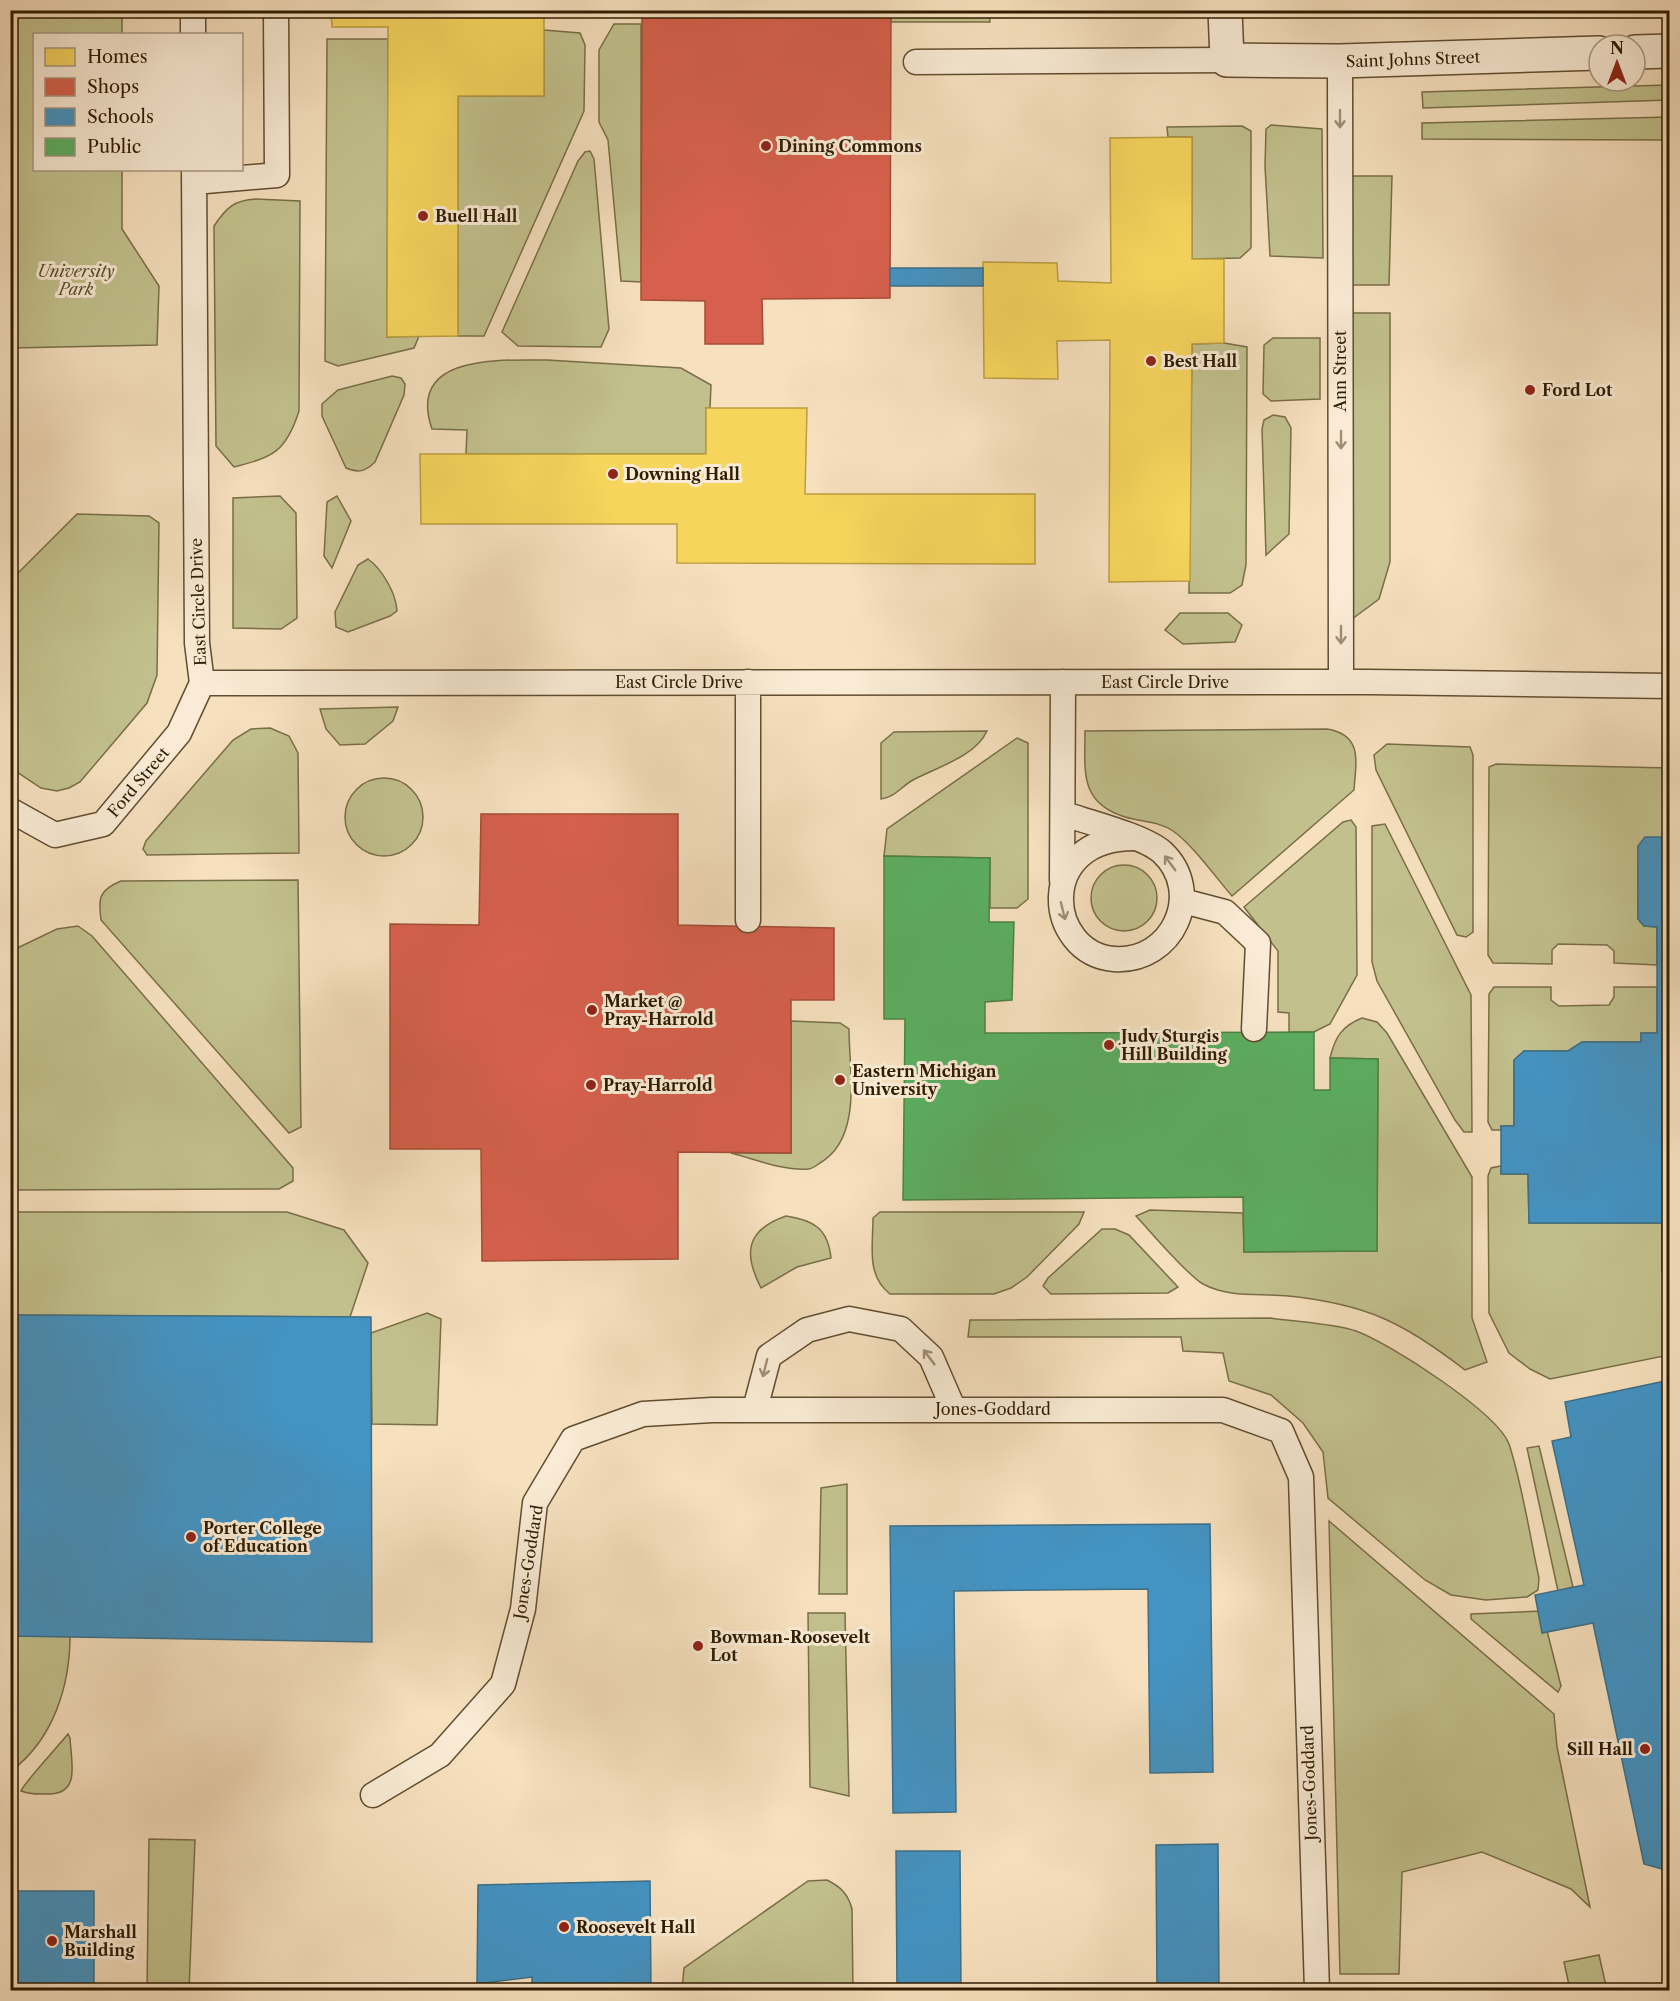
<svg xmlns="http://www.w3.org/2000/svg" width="1680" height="2001" viewBox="0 0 1680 2001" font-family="'Libre Caslon Text',serif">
  <rect width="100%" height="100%" fill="#f6e0be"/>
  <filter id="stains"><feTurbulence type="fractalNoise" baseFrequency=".00333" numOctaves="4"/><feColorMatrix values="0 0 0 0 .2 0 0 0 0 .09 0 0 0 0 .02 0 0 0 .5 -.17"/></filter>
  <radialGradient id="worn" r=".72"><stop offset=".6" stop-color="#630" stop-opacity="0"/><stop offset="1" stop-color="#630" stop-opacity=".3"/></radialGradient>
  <path fill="#c2c18e" stroke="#796e47" stroke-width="1.5" d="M10,11H122V34H34V170H122V229L159,286L157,345L11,348Z
    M891,11H989L990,22H891Z
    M614,24H641V282L621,281L608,140L599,122V50Z
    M544,30L580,33L585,45L584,111L484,336H458V96H544Z
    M327,39H388L387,337L419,336L414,348L338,366L325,361Z
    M1669,85V100L1423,108L1422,92Z
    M1669,117V140L1422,139V123Z
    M1271,125L1322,129L1323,258L1270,256L1265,166L1266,129Z
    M1242,126L1251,131V248L1240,258L1192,259V137H1168L1167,127Z
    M590,151L594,159L609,329L601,347L518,346L502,332L578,161L585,152Z
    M1350,176H1392L1389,285H1352Z
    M256,199L300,201L299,411C286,452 273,457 234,467L216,446L214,226C226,208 234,200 256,199Z
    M1351,313H1390V562L1379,599L1352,619Z
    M1273,338H1320V399L1271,401L1263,394L1264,345Z
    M1224,343L1247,347L1246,565L1242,585L1230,593H1189L1192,344Z
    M547,360L681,368L711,385L710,408H706V454H466L467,430L432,429C406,354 500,360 547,360Z
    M392,376L401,378L405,384L404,395L375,462C365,472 358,473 346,468L322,416V404L338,390Z
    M1273,415L1285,417L1291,428L1289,534L1266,555L1262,429L1264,420Z
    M280,496L296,513L297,618L281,629L233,628V498Z
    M337,496L351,521L332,568L324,556L327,502Z
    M77,514L149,516L159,523L157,675L147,703L80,782L69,788L57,791L41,788L11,768V580Z
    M368,559C382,569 396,593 397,611L390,616L348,632L336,627L335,612L358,565Z
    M1180,613H1228L1242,625L1235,642L1183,644L1165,630Z
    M398,707L393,721L365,744L340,745L326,729L320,709Z
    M270,728L289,736L298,753L299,853L147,855L143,849L146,841L233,740L251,729Z
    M1327,729C1363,735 1356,761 1354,790L1232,896C1217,879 1191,843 1173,831C1158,821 1142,822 1125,817C1079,803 1085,771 1085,731Z
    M987,731C975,757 937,767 913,780C902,786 894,798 881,799V743L894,732Z
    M1017,738L1028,743V899L1017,908H990V858L884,856L887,829Z
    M1387,744L1470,747L1473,755V932L1466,937L1457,935L1376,770L1374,755Z
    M1496,764L1669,768V837L1638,847V919L1644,926L1657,927V965L1614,963V951L1607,945L1558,944L1552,950V964L1493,963L1488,955L1489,767Z
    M345 817a39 39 0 1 1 78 0a39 39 0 1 1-78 0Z
    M1351,820L1356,827L1357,975L1330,1024L1314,1032H1289V1013L1278,1012V951L1244,907L1343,822Z
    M1385,824L1471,995L1472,1132H1464L1455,1120L1377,981L1372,962V826Z
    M1091 898a33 33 0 1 1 66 0a33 33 0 1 1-66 0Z
    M298,880L301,1127L289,1133L101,920C98,898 99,890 121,881Z
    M78,926L92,936L293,1168V1181L279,1189L11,1190V951L57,929Z
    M1494,987H1551V1000L1559,1006L1609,1005L1614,997V987H1657V1033H1641V1042H1582L1568,1051H1524L1514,1060V1126H1501V1130H1492L1488,1122L1489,994Z
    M1362,1018L1377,1022L1387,1033L1472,1177V1318L1487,1362L1465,1370C1403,1322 1366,1304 1288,1296C1259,1293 1229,1298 1203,1284C1187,1275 1151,1232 1136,1216L1150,1210L1243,1213L1244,1252L1377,1251L1378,1059L1330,1058C1335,1037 1342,1026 1362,1018Z
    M791,1021L840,1023L849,1029C849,1071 863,1138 820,1163C816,1166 812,1169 808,1169C782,1171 755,1159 731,1153H791Z
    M1501,1166V1174H1528L1529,1223H1662V1271H1669V1355L1550,1379L1530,1369L1509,1353L1489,1313L1488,1176L1491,1168Z
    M11,1212H287L344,1230L368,1263L350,1317L11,1315Z
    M880,1212H1084L1079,1224L1027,1277L1011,1288L994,1294H890C866,1275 873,1247 873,1218Z
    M786,1216C813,1220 828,1228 831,1258L797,1267L761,1288C743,1253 746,1230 786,1216Z
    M1102,1229H1115L1129,1235L1178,1287L1168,1293L1051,1294L1043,1286L1048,1278Z
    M427,1313L441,1319L437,1425L372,1424L371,1333Z
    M1270,1318C1296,1322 1331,1323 1356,1331C1389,1343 1497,1412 1509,1444C1522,1483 1530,1537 1539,1578L1538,1590L1527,1597L1486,1600L1451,1595L1425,1580L1328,1498L1323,1452L1303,1423L1271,1395L1229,1381L1223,1353L1183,1351L1181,1337H968L970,1320Z
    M1539,1446L1573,1587L1558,1591L1527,1448Z
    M847,1484V1594H819L821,1488Z
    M1329,1521L1554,1714L1557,1747L1590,1907L1571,1889L1482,1852L1402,1872L1399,1974H1340Z
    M1542,1611L1561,1686L1558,1692L1471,1619V1614Z
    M808,1613H845L849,1796L810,1787Z
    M11,1636H70C70,1686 53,1740 11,1771Z
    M68,1734L70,1738C71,1761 81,1794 49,1794C39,1794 30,1795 21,1791C23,1784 60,1744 68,1734Z
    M149,1839L195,1840L189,1990H147Z
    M827,1880C841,1887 848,1894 852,1909L853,1990H682L684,1968L808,1881Z
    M1599,1955L1607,1990H1570L1564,1962Z"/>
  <path fill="#f6d55c" stroke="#bb9e40" stroke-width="1.5" d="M331,10H544V96H458V336L387,337L388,27H332Z
    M1192,137V259H1224V343L1192,344L1190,581L1109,582L1110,340L1057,341L1058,379L984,378L983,262L1057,263L1058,281L1111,283L1110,138Z
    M706,408H807L805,494H1035V564L677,563V524H421L420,454H706Z"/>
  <path fill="#d6604d" stroke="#a44c36" stroke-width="1.5" d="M642,10H891L890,298L762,299L763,344H705V301L641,300Z
    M481,814H678V925L834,928V1000H791V1153L678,1152V1259L482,1261L481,1149H390V924L479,925Z"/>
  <path fill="#4393c3" stroke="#3d6f88" stroke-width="1.5" d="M890,268H983V286H890Z
    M1669,802L1670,1271H1662V1223H1529L1528,1174H1501V1126H1514V1060L1524,1051H1568L1582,1042H1641V1033H1657V927L1644,926L1638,919V846L1645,837H1669Z
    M10,1315L371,1317L372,1642L10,1636Z
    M1670,1380V1897L1662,1869L1644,1864L1593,1623L1542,1633L1535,1595L1584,1585L1552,1441L1571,1437L1565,1402Z
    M1210,1524L1213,1772L1150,1773L1148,1589L954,1591L956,1812L893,1813L890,1526Z
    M1218,1844L1219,1990H1157L1156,1845Z
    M896,1851H960L961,1990H897Z
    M650,1881L651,1990H532V1977L477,1984L478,1885Z
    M10,1891H94V1990H10Z"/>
  <path fill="#5aae61" stroke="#4d8244" stroke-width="1.5" d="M884,856L990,858L989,922H1014L1012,1000L985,1002V1033L1314,1032V1090H1330V1058L1378,1059L1377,1251L1244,1252L1243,1197L903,1200L905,1019H884Z"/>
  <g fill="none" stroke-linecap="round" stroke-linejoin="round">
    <g stroke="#624d30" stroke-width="27">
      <path id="lane" d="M193,10V34
        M1340,61L1341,682
        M916,62L1227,60
        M194,170L197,643L202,683
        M194,182L277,175L276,10
        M748,682V920
        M202,683L1368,682L1670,686
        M10,810L55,835L103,824L179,733L202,683
        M1064,814C1088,822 1144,836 1162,852C1205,892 1173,963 1114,959C1045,953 1035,838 1134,838
        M1062,880L1063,682
        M1183,901L1225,912L1258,943L1254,1029
        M755,1409L769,1356L807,1330L849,1319L901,1329L931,1357L954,1410
        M373,1795L440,1755L503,1684L523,1609L535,1503L573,1439L643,1414L712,1410H1223L1281,1431L1301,1477L1317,1990"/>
    </g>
    <g stroke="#624d30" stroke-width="36">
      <path id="street" d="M1225,10L1227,60L1340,61L1599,53
        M1635,52L1670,51"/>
    </g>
    <use href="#lane" stroke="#f9ebd5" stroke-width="24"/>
    <use href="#street" stroke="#f9ebd5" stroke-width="33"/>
  </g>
  <defs><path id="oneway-shaft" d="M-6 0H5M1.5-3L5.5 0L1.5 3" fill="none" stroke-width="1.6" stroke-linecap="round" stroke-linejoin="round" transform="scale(1.5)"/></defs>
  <g stroke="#9f8e75">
    <use href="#oneway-shaft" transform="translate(1340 119) rotate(90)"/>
    <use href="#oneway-shaft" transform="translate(1341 440) rotate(90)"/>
    <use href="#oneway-shaft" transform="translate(1341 635) rotate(90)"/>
    <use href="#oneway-shaft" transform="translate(1170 863) rotate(-126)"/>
    <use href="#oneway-shaft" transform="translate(1063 911) rotate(76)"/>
    <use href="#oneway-shaft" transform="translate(929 1357) rotate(-127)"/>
    <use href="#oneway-shaft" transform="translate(765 1368) rotate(104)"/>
  </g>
  <g fill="#8f2418" stroke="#f9ebd5" stroke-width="2">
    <circle cx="766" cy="146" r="6"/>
    <circle cx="423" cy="216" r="6"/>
    <circle cx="1151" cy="361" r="6"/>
    <circle cx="1530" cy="390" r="6"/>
    <circle cx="613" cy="474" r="6"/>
    <circle cx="592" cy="1010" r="6"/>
    <circle cx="1109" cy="1045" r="6"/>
    <circle cx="840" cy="1080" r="6"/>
    <circle cx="591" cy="1085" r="6"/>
    <circle cx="191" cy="1537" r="6"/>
    <circle cx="698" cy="1646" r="6"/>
    <circle cx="1645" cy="1749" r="6"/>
    <circle cx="564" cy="1927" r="6"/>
    <circle cx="52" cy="1941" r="6"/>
  </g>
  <g text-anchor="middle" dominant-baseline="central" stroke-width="6" stroke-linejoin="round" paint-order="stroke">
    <g font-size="16" fill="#301c00" stroke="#f9ebd5">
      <text transform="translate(1413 59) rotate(-2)">Saint Johns Street</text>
      <text transform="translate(1340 371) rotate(-90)">Ann Street</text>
      <text transform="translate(198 602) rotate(-92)">East Circle Drive</text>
      <text x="679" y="682">East Circle Drive</text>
      <text x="1165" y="682">East Circle Drive</text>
      <text transform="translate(138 782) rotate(-50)">Ford Street</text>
      <text x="993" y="1409">Jones-Goddard</text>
      <text transform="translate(528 1562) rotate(-81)">Jones-Goddard</text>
      <text transform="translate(1309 1783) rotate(-92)">Jones-Goddard</text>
    </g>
    <g font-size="16" font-weight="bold" fill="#301c00" stroke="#f9ebd5" text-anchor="start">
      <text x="778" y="146">Dining Commons</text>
      <text x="435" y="216">Buell Hall</text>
      <text x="1163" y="361">Best Hall</text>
      <text x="1542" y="390">Ford Lot</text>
      <text x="625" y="474">Downing Hall</text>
      <text x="604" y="1001">Market @<tspan x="604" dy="18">Pray-Harrold</tspan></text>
      <text x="1121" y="1036">Judy Sturgis<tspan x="1121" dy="18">Hill Building</tspan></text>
      <text x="852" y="1071">Eastern Michigan<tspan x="852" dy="18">University</tspan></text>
      <text x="603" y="1085">Pray-Harrold</text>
      <text x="203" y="1528">Porter College<tspan x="203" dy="18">of Education</tspan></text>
      <text x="710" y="1637">Bowman-Roosevelt<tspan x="710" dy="18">Lot</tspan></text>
      <text x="1633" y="1749" text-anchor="end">Sill Hall</text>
      <text x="576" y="1927">Roosevelt Hall</text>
      <text x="64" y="1932">Marshall<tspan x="64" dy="18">Building</tspan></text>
    </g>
    <g font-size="16" font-style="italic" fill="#5c4e2b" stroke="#f9ebd5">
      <text x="76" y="271">University<tspan x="76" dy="18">Park</tspan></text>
    </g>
  </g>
  <rect width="1680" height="2001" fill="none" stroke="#f6e0be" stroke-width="36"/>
  <rect x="12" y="12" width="1656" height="1977" fill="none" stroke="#301c00" stroke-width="3"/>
  <rect x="18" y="18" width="1644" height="1965" fill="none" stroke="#301c00" stroke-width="1.5"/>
  <rect x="33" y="33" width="210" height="138" fill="#f9ebd5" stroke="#a99880" stroke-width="1.5"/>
  <rect x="45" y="48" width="30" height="18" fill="#f6d55c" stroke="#a99880" stroke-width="1.5"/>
  <text x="87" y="63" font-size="18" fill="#301c00">Homes</text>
  <rect x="45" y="78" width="30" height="18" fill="#d6604d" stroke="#a99880" stroke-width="1.5"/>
  <text x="87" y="93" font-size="18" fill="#301c00">Shops</text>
  <rect x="45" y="108" width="30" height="18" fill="#4393c3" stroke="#a99880" stroke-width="1.5"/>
  <text x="87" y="123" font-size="18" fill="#301c00">Schools</text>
  <rect x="45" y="138" width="30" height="18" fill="#5aae61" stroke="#a99880" stroke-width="1.5"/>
  <text x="87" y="153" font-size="18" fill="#301c00">Public</text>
  <g transform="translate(1617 63)"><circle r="28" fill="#f9ebd5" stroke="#a99880" stroke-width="1.5"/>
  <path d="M0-4.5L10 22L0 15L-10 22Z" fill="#8f2418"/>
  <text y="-9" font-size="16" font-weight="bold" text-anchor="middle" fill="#301c00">N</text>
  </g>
  <rect width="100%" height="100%" filter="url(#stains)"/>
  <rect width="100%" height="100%" fill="url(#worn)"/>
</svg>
